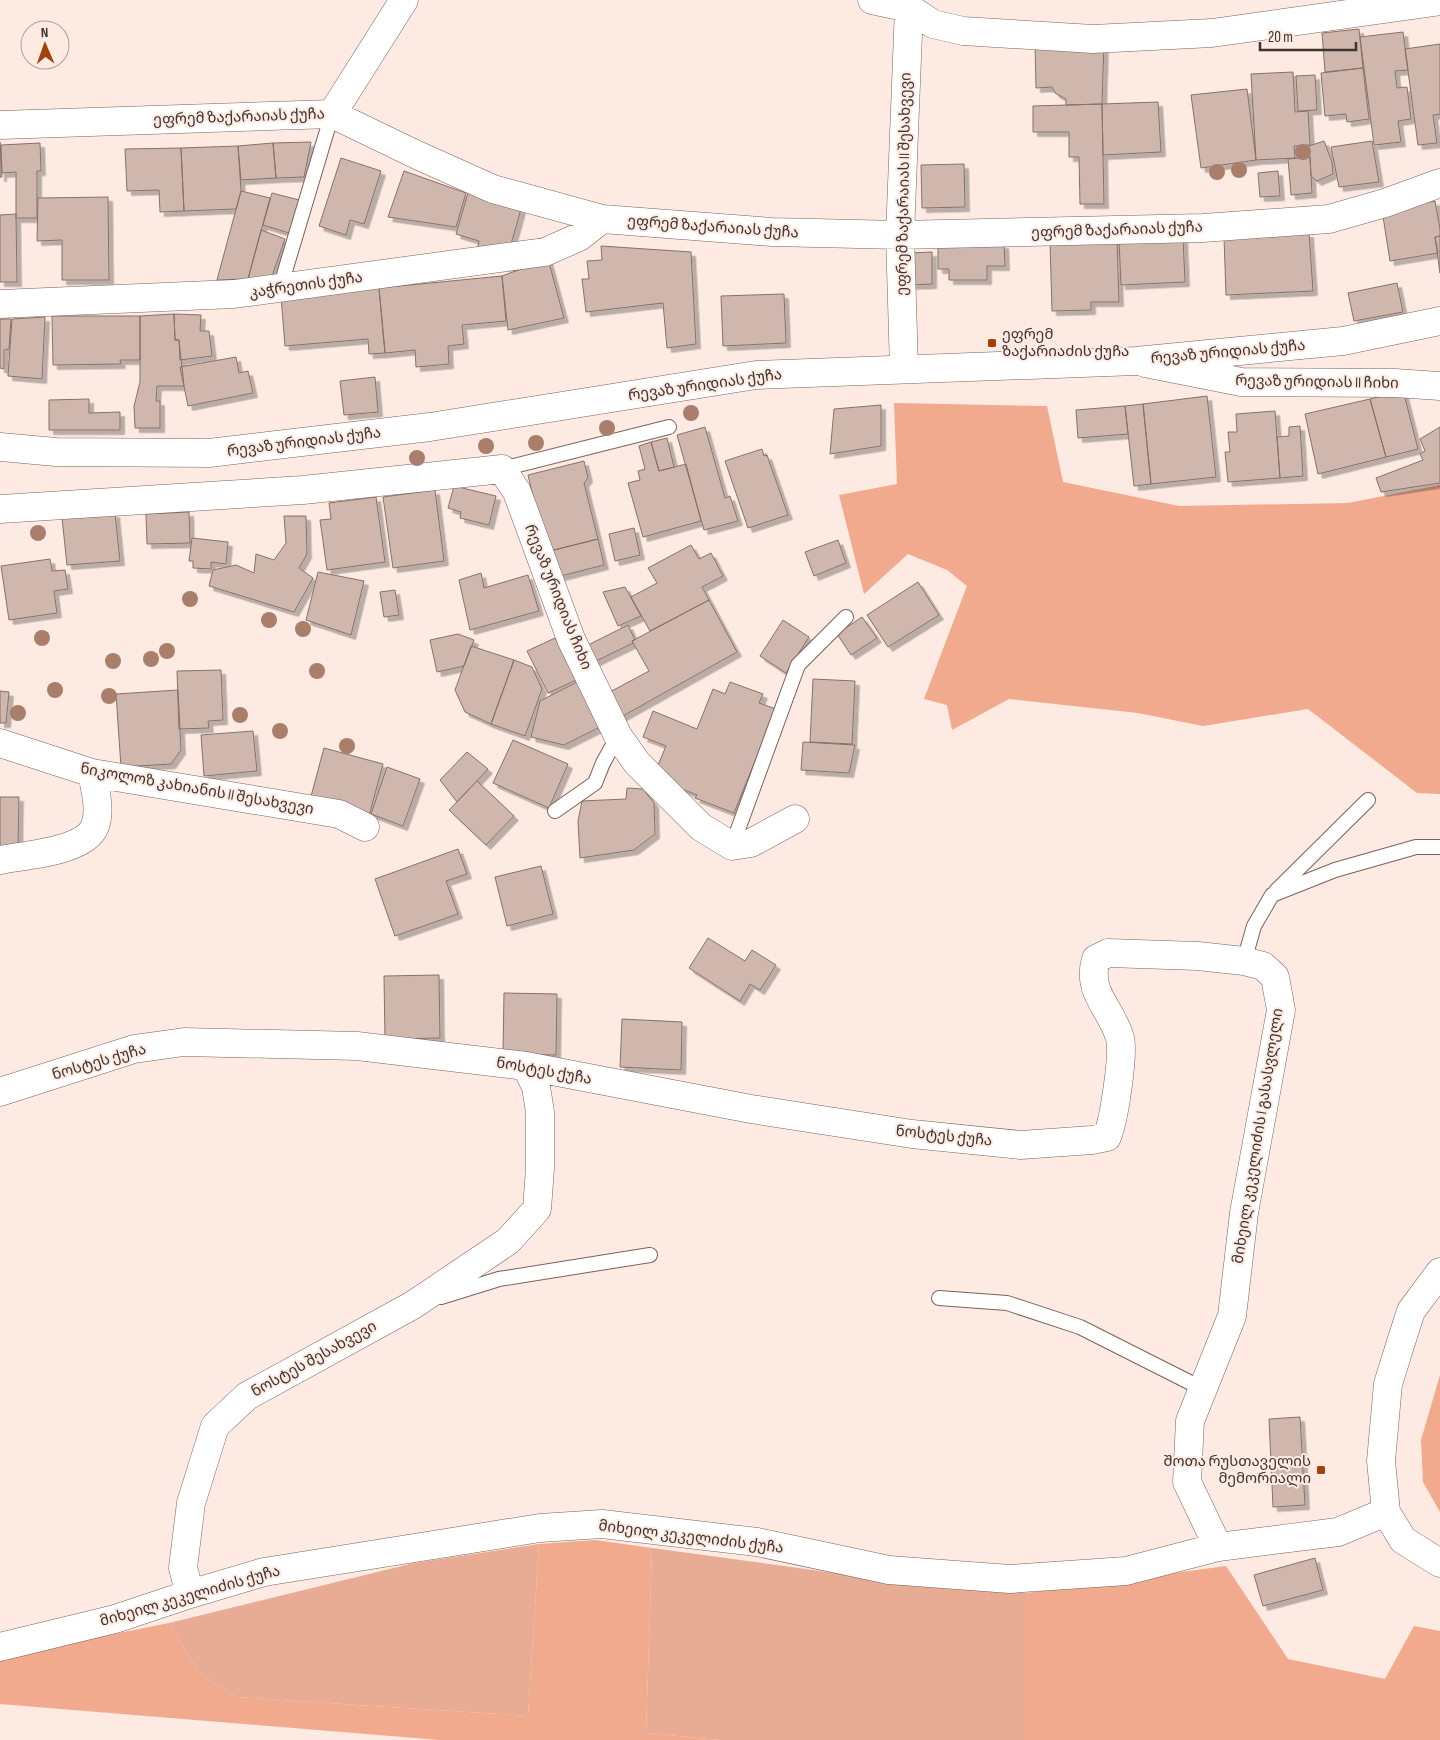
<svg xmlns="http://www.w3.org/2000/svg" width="1440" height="1740" viewBox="0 0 1440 1740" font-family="'Sofia Sans Condensed','Noto Sans Georgian',sans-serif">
  <defs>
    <filter id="shadow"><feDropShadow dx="4.5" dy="4.5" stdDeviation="0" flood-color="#0004"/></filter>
  </defs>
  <rect width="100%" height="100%" fill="#fdeae2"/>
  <path fill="#e8ab93" d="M539,1544L528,1716L236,1697L199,1673L169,1623L414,1563Z
    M652,1548L849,1575L1026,1593V1740H720L646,1733Z"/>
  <path fill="#f1aa8d" d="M894,403L1047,406L1063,482L1179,506L1348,503L1440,485V794L1417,793L1308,709L1203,726L1138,713L1009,699L952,730L947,705L924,699L967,586L947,570L908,554L864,594L839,495L897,484Z
    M1440,1375V1512L1423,1482L1421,1440Z
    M595,1540L652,1548L646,1733L720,1740H439L0,1704V1657L169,1623L199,1673L236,1697L528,1716L539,1544Z
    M1226,1566L1288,1659L1385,1679L1414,1626L1440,1631V1740H1026V1593Z"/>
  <path fill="#cfb7ae" stroke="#877169" filter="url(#shadow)" d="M1359,29L1363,68L1325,72L1322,33Z
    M1403,32L1408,70L1395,71L1397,88L1407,87L1411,119L1398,121L1401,142L1374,145L1360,37Z
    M1104,42L1102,104L1066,105V99L1055,93L1052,87L1036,88L1035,44Z
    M1440,44V114L1433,115L1437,143L1418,145L1405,49Z
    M1363,68L1369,119L1347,122L1346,114L1325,116L1321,73Z
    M1293,72L1295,112L1308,111L1310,145L1294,146L1295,158L1256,160L1251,74Z
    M1315,75L1317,110L1298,111L1296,76Z
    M1247,89L1256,160L1201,168L1191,95Z
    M1158,102L1161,152L1103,155L1102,104Z
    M1102,104L1104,204H1080L1079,157H1069V132H1033V106Z
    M1324,141L1332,162L1333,174L1317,181L1311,176L1310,157L1306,147Z
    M1372,141L1379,182L1339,187L1331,147Z
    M0,142L2,177H0Z
    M311,142L304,177L276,178L273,143Z
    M40,143L41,171H37V218H16V172L2,173L1,145Z
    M273,143L276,178L241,180L238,146Z
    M238,146L241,191L236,209L184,211L181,148Z
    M181,148L184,211L160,212L159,190L127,191L125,149Z
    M1310,157L1312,193L1291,195L1288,159Z
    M341,158L381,171L364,224L350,220L346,235L319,226Z
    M964,164L965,207L922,208L921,165Z
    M404,171L466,193L456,227L388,217Z
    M1278,171L1280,196L1260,197L1258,173Z
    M241,191L270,198L248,279L217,280Z
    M272,193L299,200L289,233L263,225Z
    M468,193L521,209L508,255L476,257L479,241L456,234Z
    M108,197L109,280H62V240L37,241L38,198Z
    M1435,201L1440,229V236L1435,237L1438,253L1390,261L1382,210Z
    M16,214L17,282H0V215Z
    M261,230L285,239L272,276L248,279Z
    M1309,233L1313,291L1226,295L1224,237Z
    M1440,236V273L1435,237Z
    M1183,237L1185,282L1121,285L1119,240Z
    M1117,239L1119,302H1091V310L1052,311L1050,241Z
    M1004,244L1005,266H987V280H949V269H938V246Z
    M601,246L691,252L696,344L667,348L663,303L586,312L582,279H589L587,261L602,260Z
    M932,252V284L909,285V253Z
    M548,259L564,318L508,330L502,276Z
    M502,276L506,321L462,325L464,344L448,346L449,364L416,367L415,350L385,353L379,288Z
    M1397,283L1403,312L1354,321L1348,293Z
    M379,288L385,353L369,354L368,339L285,346L281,296Z
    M784,294L786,343L723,346L721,296Z
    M174,314L201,315L200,331H209L212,356L180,360L179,340H175Z
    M174,314L175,340H179L184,386H157L156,401H160V428H135L134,406L140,382V316Z
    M52,316H140V360H120L121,364L53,365Z
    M45,317L42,379L8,376L12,319Z
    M0,319H11L9,349L4,350V369L0,368Z
    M236,357L239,373L248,371L253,393L188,406L180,367Z
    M375,377L378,412L344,415L340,381Z
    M1403,390L1418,449L1386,457L1370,399Z
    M1207,396L1216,477L1151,484L1143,404Z
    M89,399V413L120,412V430H49V400Z
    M1370,399L1386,457L1318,474L1305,414Z
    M1143,404L1151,484L1134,486L1125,406Z
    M881,405V446L830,454L834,409Z
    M1125,406L1128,434L1078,438L1076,410Z
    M1275,411L1280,478L1228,482L1225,452H1230L1228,432H1237L1236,414Z
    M1300,426L1303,476L1280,478L1277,437L1289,436V427Z
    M705,427L725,498L730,496L738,521L704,530L677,435Z
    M1440,427V483L1381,492L1376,478L1423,460L1420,454L1425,451L1420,439Z
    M667,438L674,467L659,471L651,442Z
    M651,442L659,471L686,464L701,521L643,537L628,483L640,480L638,471L645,469L639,446Z
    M762,449L764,456L767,455L788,515L748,528L725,461Z
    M584,461L588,478L584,483L598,539L546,552L528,475Z
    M454,486L496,496L489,525L460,518L461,512L448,508Z
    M435,490L444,561L393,568L383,497Z
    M376,497L385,562L327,570L320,520L331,519L329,503Z
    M189,512L190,543L147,544L146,514Z
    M115,513L120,561L67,565L62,518Z
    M284,516H306L307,554L299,568L313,578L294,612L209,586L213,570L236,565L254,573L256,554L274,560L286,543Z
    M634,528L640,555L615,561L609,534Z
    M192,538L228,542L226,564L211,562V569L193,568V561H189Z
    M598,539L604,565L553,578L546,552Z
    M838,540L846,563L814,576L805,552Z
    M691,545L699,559L711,553L723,576L702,587L709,600L650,631L631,597L657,583L648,568Z
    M50,559L52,571L65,570L68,589L54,591L57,613L9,620L1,566Z
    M318,572L364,581L351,635L306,620Z
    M481,573L484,588L528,575L539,611L470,630L459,580Z
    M918,582L939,615L888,647L867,615Z
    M625,587L641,616L618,626L603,592Z
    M395,590L399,615L384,617L380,592Z
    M709,600L737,652L621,717L608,693L649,671L632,641Z
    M862,617L877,638L851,655L837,634Z
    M783,620L809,637L786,673L760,656Z
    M628,625L635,640L632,641L633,643L594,662L586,646Z
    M458,634L474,640L464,666L437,672L430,640Z
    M555,638L576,680L548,693L527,651Z
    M471,646L514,660L491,724L465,712L455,690Z
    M514,660L532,667L542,689L525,736L491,724Z
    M221,670L223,720L208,721L209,728L179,729L177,671Z
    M813,679L855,681L852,744L810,742Z
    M577,682L600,727L564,745L531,737L540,701Z
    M730,682L763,694L759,703L776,709L734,813L695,798L697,795L672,785L656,770L666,746L643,737L653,711L697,729L713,689L725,694Z
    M178,690L181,750L171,764L121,767L116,694Z
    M0,691L9,692L6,723H0Z
    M253,731L257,771L204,776L201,735Z
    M513,740L568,764L549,808L493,783Z
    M803,742L855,745L849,773L801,770Z
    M324,748L383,764L369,816L310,800Z
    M467,752L488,769L457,802L440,780Z
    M387,767L420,779L403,826L371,814Z
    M477,781L514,816L486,845L449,810Z
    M627,788L643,789L654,803L655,834L634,850L580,858L578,821L582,801L626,799Z
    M0,797H19L18,847H0Z
    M458,849L467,874L446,881L458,914L395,936L375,879Z
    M541,866L553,914L507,926L495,877Z
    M708,938L745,961L752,950L776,965L760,990L750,984L740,1001L689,968Z
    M439,975L440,1038L385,1039L384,976Z
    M504,993L557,994L556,1055L503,1054Z
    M622,1019L682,1022L681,1070L620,1067Z
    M1300,1417L1305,1505L1273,1507L1269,1419Z
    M1315,1558L1323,1590L1263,1606L1254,1575Z"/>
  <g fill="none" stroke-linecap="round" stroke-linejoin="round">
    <g stroke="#78635b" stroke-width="16">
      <path id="service" d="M280,288L332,114
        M502,469L669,427
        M555,811L595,783L603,763L618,736
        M732,846L798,665L846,617
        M1276,891L1368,800
        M1244,961L1254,926L1272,895L1335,870L1416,847H1440
        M441,1297L499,1279L650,1255
        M939,1298L1007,1303L1080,1327L1203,1389"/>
    </g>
    <g stroke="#78635b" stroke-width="29">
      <path id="minor" d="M872,0L909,8L933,24L963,31L1093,39L1212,33L1440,1
        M332,114L404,0
        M0,125L332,114L417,155L493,189L602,219L772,232L900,235L1203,228L1329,219L1385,203L1440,183
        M0,304L234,294L545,252L579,237L602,219
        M1145,363L1241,382L1395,383L1440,386
        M904,368L900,235L909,8
        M0,509L303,490L502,469L517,492L571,639L618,736L637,763L701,827L732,846L751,843L795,819
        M0,743L92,773L339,814L365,827
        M0,860C24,855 85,852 95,826C101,810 95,789 92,773
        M0,1092L134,1049L184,1042L357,1046L526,1066L751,1109L912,1134L1021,1145L1092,1140L1107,1137C1114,1120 1124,1055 1120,1038C1111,1007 1086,993 1096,959L1108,953L1198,956L1244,961L1263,966L1275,977L1281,1010L1244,1213L1232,1316L1190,1421L1187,1482L1218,1547
        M190,1594L183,1568L191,1503L215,1426L247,1396L413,1305L508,1241L537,1209L540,1168V1112L536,1087L526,1066
        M0,1647L115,1619L190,1594L264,1572L540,1528L602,1524L757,1542L889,1570L1010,1579L1126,1571L1218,1547L1338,1532L1386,1512"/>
    </g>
    <g stroke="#78635b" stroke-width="29">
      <path id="tertiary" d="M0,447L56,452L209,453L430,427L756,375L1136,361L1343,341L1440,321"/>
    </g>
    <g stroke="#78635b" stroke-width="29">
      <path id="secondary" d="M1440,1272L1411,1311L1402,1339L1388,1384L1381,1461L1386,1512L1403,1540L1440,1563"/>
    </g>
    <use href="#service" stroke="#fff" stroke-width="14"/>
    <use href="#minor" stroke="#fff" stroke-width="28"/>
    <use href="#tertiary" stroke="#fff" stroke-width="28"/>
    <use href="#secondary" stroke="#fff" stroke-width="28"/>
  </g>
  <g fill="#a97e6a">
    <circle cx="1303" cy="152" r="8"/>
    <circle cx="1239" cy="170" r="8"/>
    <circle cx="1217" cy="172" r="8"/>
    <circle cx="691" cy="413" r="8"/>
    <circle cx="607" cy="428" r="8"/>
    <circle cx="536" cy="443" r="8"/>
    <circle cx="486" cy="446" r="8"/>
    <circle cx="417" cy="458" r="8"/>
    <circle cx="38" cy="533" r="8"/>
    <circle cx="190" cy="599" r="8"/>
    <circle cx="269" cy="620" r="8"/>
    <circle cx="303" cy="629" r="8"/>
    <circle cx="42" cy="638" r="8"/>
    <circle cx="167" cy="651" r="8"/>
    <circle cx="151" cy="659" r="8"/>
    <circle cx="113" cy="661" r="8"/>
    <circle cx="317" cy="671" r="8"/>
    <circle cx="55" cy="690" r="8"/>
    <circle cx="109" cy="696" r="8"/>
    <circle cx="18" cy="713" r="8"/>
    <circle cx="240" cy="715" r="8"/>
    <circle cx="280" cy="731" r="8"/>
    <circle cx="347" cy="746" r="8"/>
  </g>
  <g fill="#a4410b" stroke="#fdeae2" stroke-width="2">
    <rect x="987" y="338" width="10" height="10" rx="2.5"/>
    <rect x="1316" y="1465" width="10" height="10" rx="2.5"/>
  </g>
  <g text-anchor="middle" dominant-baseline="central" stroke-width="4" stroke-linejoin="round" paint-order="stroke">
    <g font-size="15" fill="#3d3430" stroke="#fdeae2">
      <text transform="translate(239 117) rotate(-2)">ეფრემ ზაქარაიას ქუჩა</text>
      <text transform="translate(904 184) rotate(-89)">ეფრემ ზაქარაიას II შესახვევი</text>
      <text transform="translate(713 227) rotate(4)">ეფრემ ზაქარაიას ქუჩა</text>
      <text transform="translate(1117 230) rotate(-2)">ეფრემ ზაქარაიას ქუჩა</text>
      <text transform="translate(306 285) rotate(-8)">კაჭრეთის ქუჩა</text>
      <text transform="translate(1228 352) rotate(-5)">რევაზ ურიდიას ქუჩა</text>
      <text transform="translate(1317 382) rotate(1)">რევაზ ურიდიას II ჩიხი</text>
      <text transform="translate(705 385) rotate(-8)">რევაზ ურიდიას ქუჩა</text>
      <text transform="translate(304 442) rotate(-7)">რევაზ ურიდიას ქუჩა</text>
      <text transform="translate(558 597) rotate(68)">რევაზ ურიდიას ჩიხი</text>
      <text transform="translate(197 789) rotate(10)">ნიკოლოზ კახიანის II შესახვევი</text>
      <text transform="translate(99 1062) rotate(-16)">ნოსტეს ქუჩა</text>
      <text transform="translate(544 1071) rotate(10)">ნოსტეს ქუჩა</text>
      <text transform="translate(944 1136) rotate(6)">ნოსტეს ქუჩა</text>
      <text transform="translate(1258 1136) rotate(-81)">მიხეილ კეკელიძის I გასასვლელი</text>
      <text transform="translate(314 1359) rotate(-29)">ნოსტეს შესახვევი</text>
      <text transform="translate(691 1537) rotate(7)">მიხეილ კეკელიძის ქუჩა</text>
      <text transform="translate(190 1596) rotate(-16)">მიხეილ კეკელიძის ქუჩა</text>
    </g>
    <g font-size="15" fill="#3d3430" stroke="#fdeae2" text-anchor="start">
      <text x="1002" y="334">ეფრემ<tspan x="1002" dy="17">ზაქარიაძის ქუჩა</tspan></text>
      <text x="1311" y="1461" text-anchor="end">შოთა რუსთაველის<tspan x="1311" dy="17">მემორიალი</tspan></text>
    </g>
  </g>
  <g transform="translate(45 45) rotate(358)"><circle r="24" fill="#fdeae2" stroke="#b0a19b"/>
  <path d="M0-4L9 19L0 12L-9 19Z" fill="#a4410b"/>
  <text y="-8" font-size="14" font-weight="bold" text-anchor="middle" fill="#3d3430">N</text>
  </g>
  <path d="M1260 42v8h96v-8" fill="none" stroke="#3d3430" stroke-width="2.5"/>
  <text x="1268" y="42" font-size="15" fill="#3d3430" stroke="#fdeae2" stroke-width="4" paint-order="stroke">20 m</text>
</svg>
